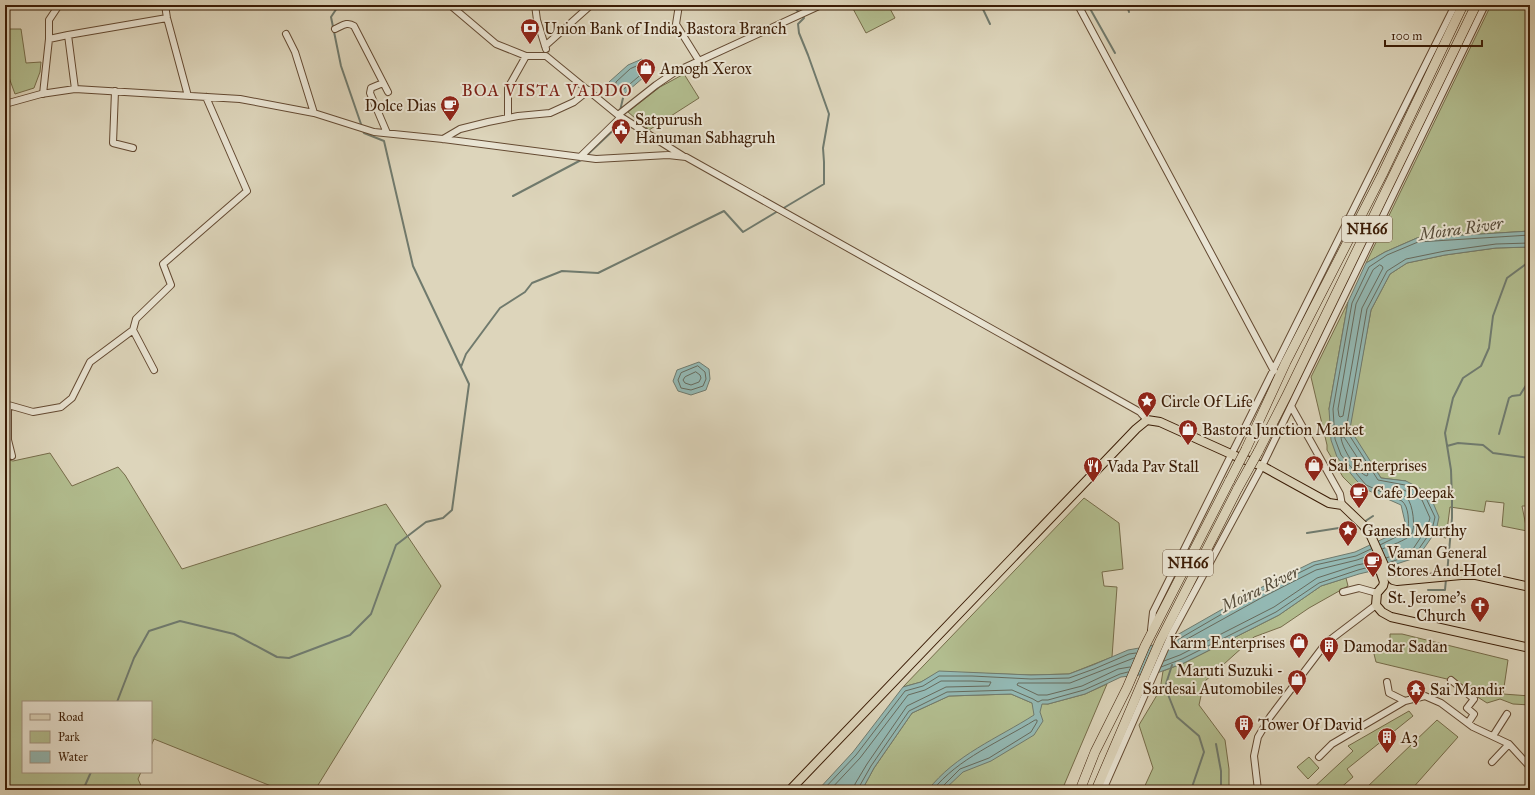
<svg xmlns="http://www.w3.org/2000/svg" width="1535" height="795" viewBox="0 0 1535 795" font-family="'IM FELL Great Primer',serif">
  <rect width="100%" height="100%" fill="#ddd5bb"/>
  <filter id="stains"><feTurbulence type="fractalNoise" baseFrequency=".005" numOctaves="4"/><feColorMatrix values="0 0 0 0 .2 0 0 0 0 .09 0 0 0 0 .02 0 0 0 .5 -.17"/></filter>
  <radialGradient id="worn" r=".72"><stop offset=".6" stop-color="#630" stop-opacity="0"/><stop offset="1" stop-color="#630" stop-opacity=".3"/></radialGradient>
  <path fill="#b2bd8f" stroke="#766c4a" d="M851,5H888L895,18L866,33Z
    M1491,5H1525L1530,20V231L1417,238L1385,252L1366,263Z
    M5,29H21L26,63L41,62L40,72L34,88L15,94L7,72H5Z
    M684,74L699,98L649,130L628,112L660,87Z
    M1530,247V506H1522L1527,531L1502,526L1504,503L1486,501L1484,512L1450,507L1446,538L1433,535L1436,531L1406,481L1381,478L1349,429L1371,310L1390,274L1407,263L1445,255L1496,248Z
    M1348,302L1329,409L1356,480L1365,489H1355L1343,477L1327,450V445L1311,377Z
    M50,453L72,486L118,467L125,475L182,569L386,504L441,586L315,790H281L154,739L151,746V702H23V772H141L138,779L143,790H5V459L13,461Z
    M1084,498L1119,523L1123,569L1102,572L1104,586L1117,587L1112,657L1069,674L1031,675L939,672L921,682L903,687Z
    M1346,578L1348,586L1309,608L1281,627L1254,637L1204,682L1199,705L1225,740L1229,769V790H1143L1153,768L1139,725L1160,690L1163,671L1184,663L1279,615L1321,586Z
    M1390,634H1402L1508,660L1503,694L1530,696V705L1513,704L1500,699L1487,703L1451,680L1376,662L1372,646H1390Z
    M1107,684L1062,790H862L874,768L912,713L949,696L1011,694L1032,703L1048,704L1085,694Z
    M1409,711L1413,716L1347,769L1353,777L1338,790H1311L1353,751L1348,746Z
    M1437,720L1458,737L1411,790L1365,789Z
    M1309,757L1319,768L1308,779L1297,767Z"/>
  <path fill="#93b8b3" stroke="#707a6d" d="M642,59L651,71L622,96L609,82L628,65Z
    M1530,231V247L1496,248L1445,255L1407,263L1390,274L1371,310L1350,429L1381,478L1406,481L1429,493L1439,517L1436,531L1418,557L1384,568L1359,574L1321,586L1279,615L1184,663L1157,673L1121,677L1085,694L1048,704H1042L1040,712L1043,721L1034,735L991,761L963,772L944,790H928C955,755 998,738 1034,715L1032,703L1011,694L949,696L912,713L874,768L862,790H818L853,752L903,687L921,682L939,671L1031,675L1069,674L1093,665L1128,650L1150,646L1170,639L1256,590L1313,562L1355,552L1404,529L1405,522L1401,505L1365,489L1356,480L1337,457L1331,440L1329,409L1348,302L1366,263L1385,252L1417,238Z
    M699,362L709,369L710,379L706,390L691,395L678,391L673,381L677,370Z"/>
  <g fill="none" stroke-linecap="round" stroke-linejoin="round">
    <path stroke="#676a5c" stroke-width="1" d="M639,65H641L644,72L624,89L621,90L616,84V82L630,69Z
      M1380,265L1382,266L1383,268L1362,308L1343,416L1340,417L1339,416L1338,409L1356,304L1373,270Z
      M698,366L705,372L706,379L703,386L691,390L681,388L678,380L681,373Z
      M696,372L700,375L701,378L699,382L691,385L685,383L683,380L685,377Z
      M1341,437H1344L1368,474L1367,476C1358,474 1341,447 1341,437Z
      M1380,545L1408,531C1409,522 1409,507 1402,501L1366,485L1341,455L1335,439L1333,409L1352,303L1369,267L1387,255L1418,242L1530,235
      M1382,549C1390,546 1406,540 1411,535C1416,529 1413,504 1407,498C1404,496 1399,494 1396,492V490H1404L1422,500L1430,518L1427,528L1413,549L1386,558
      M1388,563L1416,553L1432,530L1435,517L1425,496L1405,485L1378,480L1346,430L1367,309L1387,271L1406,259L1445,251L1496,244L1530,243
      M1172,643L1258,593L1315,565L1356,556L1371,549
      M1169,649L1261,598L1316,570L1357,560L1373,554
      M1164,661L1180,655L1274,607L1317,578L1357,565L1372,562
      M1130,667L1118,669L1082,686L1047,695H1038L1017,685L1018,683H1070L1134,658
      M1161,667L1182,659L1276,612L1319,583L1358,570L1373,566
      M823,790L856,755L905,691L923,686L939,676H972L1031,679L1069,678L1094,669L1129,654L1136,653
      M830,790L860,758L908,695L925,690L941,681H972L991,682L989,686L946,687L907,706L867,764L855,784L854,790
      M859,790V787L871,766L909,711L947,692L1012,690L1033,699L1038,702L1042,700H1048L1084,690L1120,674L1128,672
      M933,790C957,759 1001,741 1035,720H1037V722L1031,732L989,758L960,769L943,786L941,790"/>
    <path stroke="#707a6d" stroke-width="2" d="M339,5L331,17L341,66L362,127
      M981,5L990,24
      M1088,5L1115,53
      M1127,5L1129,12
      M620,111L623,98
      M586,156L621,123V119
      M513,196L583,159
      M782,209L824,184V162L823,148L829,114L808,55L799,33L798,24L804,18L792,5
      M461,367L466,354L500,308L525,292L532,283L562,271L598,273L724,211L743,232L778,211
      M1499,434L1509,398L1512,396L1520,395L1530,379
      M1447,446L1458,443L1483,445L1493,453L1530,458
      M1364,522L1373,516
      M1307,533L1358,525
      M1447,574L1452,518V500L1451,470L1445,433L1453,398L1463,378L1481,366L1489,348L1493,316L1507,278L1530,261
      M1428,590H1445L1446,579
      M1172,665L1165,687L1177,717L1199,736L1204,752L1191,790
      M117,702L134,658L149,631L180,621L234,634L277,657L289,658L350,635L371,614L396,545L426,522L443,518L452,510L469,384L413,266L384,141L364,133L363,131
      M1216,744L1221,771V790
      M83,790L91,772"/>
    <g stroke="#644a32" stroke-width="8">
      <path id="minor" d="M59,5L49,20V39L68,35
        M165,5L167,18L188,96
        M450,5L496,44L526,56H546L618,115L683,156
        M535,5L537,20L546,49
        M679,5L676,24L699,61
        M1078,5L1274,371
        M335,29C342,26 347,21 354,26L388,92
        M286,34L295,52L314,113
        M545,46L591,5
        M383,83L371,88L370,93L387,133
        M75,89L68,35L167,18
        M115,91L113,143L133,148
        M43,94L49,39
        M5,104L41,94L75,89L240,99L314,113L374,132L443,139L596,159L668,155L686,157L1140,412L1147,420
        M618,115L656,85L675,72L821,5
        M508,118V88L526,56
        M443,139L460,129L488,122L518,116L550,113L574,102L589,90
        M580,157L621,117
        M133,330L154,370
        M5,404L33,412L61,407L72,398L90,362L133,330L136,319L171,285L163,264L247,191L206,97
        M8,405V440L12,456
        M1291,406L1340,494L1342,505
        M1343,592L1359,588L1377,593
        M1151,630L1153,612L1455,5
        M1451,680L1474,699L1467,708L1474,714L1468,723
        M1387,682L1389,693L1405,701
        M1493,736L1507,714
        M1319,757L1332,744L1405,701L1425,696L1441,703L1473,727L1509,744L1530,767
        M1492,762L1509,744
        M1103,790L1172,633L1262,466L1485,5
        M1258,790L1254,756L1258,737L1270,717L1326,643L1376,605"/>
    </g>
    <g stroke="#3b1c05" stroke-width="10">
      <path id="major" d="M1377,562L1384,582L1383,586L1377,593L1376,605L1382,612L1391,617L1530,648
        M790,790L1136,429L1147,420L1160,422L1233,455L1262,466L1329,503L1342,505L1363,525L1371,536L1388,574L1393,580L1397,581L1461,575H1476L1530,587"/>
    </g>
    <g stroke="#3b1c05" stroke-width="10">
      <path id="highway" d="M1246,449L1286,362L1382,175L1463,5
        M1258,452L1287,395L1476,5
        M1080,790L1095,752L1127,688L1145,646L1230,480
        M1096,790L1160,641L1238,488"/>
    </g>
    <use href="#minor" stroke="#e9e4d3" stroke-width="6"/>
    <use href="#major" stroke="#ddd5bb" stroke-width="8"/>
    <use href="#highway" stroke="#ddd5bb" stroke-width="9"/>
    <g stroke="#3b1c05" stroke-width="10" stroke-linecap="butt">
      <path id="highway-bridge" d="M1230,480L1246,449
        M1238,488L1258,452"/>
    </g>
    <use href="#highway-bridge" stroke="#ddd5bb" stroke-width="9"/>
  </g>
  <defs>
    <g id="bank-pin" transform="scale(1)"><path d="M0 17L-7.5 6A9.5 9.5 0 1 1 7.5 6Z" fill="#8f2418" stroke="#e9e4d3"/><path d="M-6-4H6V4H-6ZM0-2.3a2.3 2.3 0 1 0 0 4.6a2.3 2.3 0 1 0 0-4.6Z" fill="#fff"/></g>
    <g id="shop-pin" transform="scale(1)"><path d="M0 17L-7.5 6A9.5 9.5 0 1 1 7.5 6Z" fill="#8f2418" stroke="#e9e4d3"/><path d="M-5-2.5h2.3a2.7 3.5 0 0 1 5.4 0H5L5.5 6h-11ZM-1.5-2.5h3a1.5 2.3 0 0 0-3 0Z" fill="#fff"/></g>
    <g id="cafe-pin" transform="scale(1)"><path d="M0 17L-7.5 6A9.5 9.5 0 1 1 7.5 6Z" fill="#8f2418" stroke="#e9e4d3"/><path d="M-5.5-4.5H6V0H3Q3 3.5 0 3.5H-2.5Q-5.5 3.5-5.5 0ZM3-3.2v2h1.7v-2ZM-6 4.5H4V6H-6Z" fill="#fff"/></g>
    <g id="civic-pin" transform="scale(1)"><path d="M0 17L-7.5 6A9.5 9.5 0 1 1 7.5 6Z" fill="#8f2418" stroke="#e9e4d3"/><path d="M-.6-6.5H3V-4.5H.6V-3L4-1V1h2V6H-6V1h2V-1L-.6-3ZM-1.2 2.5V6h2.4V2.5Z" fill="#fff"/></g>
    <g id="sight-pin" transform="scale(1)"><path d="M0 17L-7.5 6A9.5 9.5 0 1 1 7.5 6Z" fill="#8f2418" stroke="#e9e4d3"/><path d="M0-6L1.8-2.2L6-1.7L2.9 1.2L3.7 5.4L0 3.3L-3.7 5.4L-2.9 1.2L-6-1.7L-1.8-2.2Z" fill="#fff"/></g>
    <g id="restaurant-pin" transform="scale(1)"><path d="M0 17L-7.5 6A9.5 9.5 0 1 1 7.5 6Z" fill="#8f2418" stroke="#e9e4d3"/><path d="M-5-6h1v4h1v-4h1v4h1v-4h1v5L-1.5 .5V6h-2V.5L-5-1ZM5-6V6H3V1.5H1.5Q1.5-4 5-6Z" fill="#fff"/></g>
    <g id="church-pin" transform="scale(1)"><path d="M0 17L-7.5 6A9.5 9.5 0 1 1 7.5 6Z" fill="#8f2418" stroke="#e9e4d3"/><path d="M-1.2-6h2.4v3.5h3.3v2.4h-3.3V6h-2.4V-.1h-3.3v-2.4h3.3Z" fill="#fff"/></g>
    <g id="building-pin" transform="scale(1)"><path d="M0 17L-7.5 6A9.5 9.5 0 1 1 7.5 6Z" fill="#8f2418" stroke="#e9e4d3"/><path d="M-4-6H4V6H1V3H-1V6H-4ZM-2.5-4.3h1.7v1.8h-1.7ZM.8-4.3h1.7v1.8H.8ZM-2.5-1h1.7V.8h-1.7ZM.8-1h1.7V.8H.8Z" fill="#fff"/></g>
    <g id="temple-pin" transform="scale(1)"><path d="M0 17L-7.5 6A9.5 9.5 0 1 1 7.5 6Z" fill="#8f2418" stroke="#e9e4d3"/><path d="M0-6L5-2H3V0L6.5 2.5H4V6H1.5V3h-3V6H-4V2.5H-6.5L-3 0V-2H-5Z" fill="#fff"/></g>
  </defs>
  <g fill-rule="evenodd">
    <use href="#bank-pin" x="530" y="28"/>
    <use href="#shop-pin" x="646" y="68"/>
    <use href="#cafe-pin" x="450" y="105"/>
    <use href="#civic-pin" x="621" y="128"/>
    <use href="#sight-pin" x="1147" y="401"/>
    <use href="#shop-pin" x="1188" y="429"/>
    <use href="#shop-pin" x="1314" y="465"/>
    <use href="#restaurant-pin" x="1093" y="466"/>
    <use href="#cafe-pin" x="1359" y="492"/>
    <use href="#sight-pin" x="1348" y="530"/>
    <use href="#cafe-pin" x="1373" y="561"/>
    <use href="#church-pin" x="1480" y="606"/>
    <use href="#shop-pin" x="1299" y="642"/>
    <use href="#building-pin" x="1329" y="646"/>
    <use href="#shop-pin" x="1297" y="679"/>
    <use href="#temple-pin" x="1416" y="689"/>
    <use href="#building-pin" x="1244" y="724"/>
    <use href="#building-pin" x="1387" y="737"/>
  </g>
  <g text-anchor="middle" dominant-baseline="central" stroke-width="4" stroke-linejoin="round" paint-order="stroke">
    <g fill="#e9e4d3" stroke="#6f5843" stroke-width="1">
      <rect x="1342" y="216" width="50" height="26" rx="3"/>
      <rect x="1163" y="550" width="50" height="26" rx="3"/>
    </g>
    <g font-size="15" font-weight="bold" fill="#3b1c05">
      <text x="1367" y="229">NH66</text>
      <text x="1188" y="563">NH66</text>
    </g>
    <g font-size="16" fill="#3b1c05" stroke="#e9e4d3" text-anchor="start">
      <text x="544" y="28">Union Bank of India, Bastora Branch</text>
      <text x="660" y="68">Amogh Xerox</text>
      <text x="436" y="105" text-anchor="end">Dolce Dias</text>
      <text x="635" y="119">Satpurush<tspan x="635" dy="18">Hanuman Sabhagruh</tspan></text>
      <text x="1161" y="401">Circle Of Life</text>
      <text x="1202" y="429">Bastora Junction Market</text>
      <text x="1328" y="465">Sai Enterprises</text>
      <text x="1107" y="466">Vada Pav Stall</text>
      <text x="1373" y="492">Cafe Deepak</text>
      <text x="1362" y="530">Ganesh Murthy</text>
      <text x="1387" y="552">Vaman General<tspan x="1387" dy="18">Stores And Hotel</tspan></text>
      <text x="1466" y="597" text-anchor="end">St. Jerome's<tspan x="1466" dy="18">Church</tspan></text>
      <text x="1285" y="642" text-anchor="end">Karm Enterprises</text>
      <text x="1343" y="646">Damodar Sadan</text>
      <text x="1283" y="670" text-anchor="end">Maruti Suzuki -<tspan x="1283" dy="18">Sardesai Automobiles</tspan></text>
      <text x="1430" y="689">Sai Mandir</text>
      <text x="1258" y="724">Tower Of David</text>
      <text x="1401" y="737">A3</text>
    </g>
    <g font-size="17" letter-spacing="1" fill="#7a1f14" stroke="#e9e4d3">
      <text x="547" y="90">BOA VISTA VADDO</text>
    </g>
    <g font-size="17" font-style="italic" fill="#554b39" stroke="#e9e4d3">
      <text transform="translate(1461 229) rotate(-8)">Moira River</text>
      <text transform="translate(1260 589) rotate(-26)">Moira River</text>
    </g>
  </g>
  <rect width="1535" height="795" fill="none" stroke="#ddd5bb" stroke-width="20"/>
  <rect x="6" y="6" width="1523" height="783" fill="none" stroke="#3b1c05" stroke-width="2"/>
  <rect x="10" y="10" width="1515" height="775" fill="none" stroke="#3b1c05"/>
  <rect x="22" y="701" width="130" height="72" fill="#e9e4d3" stroke="#a39481"/>
  <rect x="30" y="714" width="20" height="6" fill="#ddd5bb" stroke="#a39481"/>
  <text x="58" y="721" font-size="12" fill="#3b1c05">Road</text>
  <rect x="30" y="731" width="20" height="12" fill="#b2bd8f" stroke="#a39481"/>
  <text x="58" y="741" font-size="12" fill="#3b1c05">Park</text>
  <rect x="30" y="751" width="20" height="12" fill="#93b8b3" stroke="#a39481"/>
  <text x="58" y="761" font-size="12" fill="#3b1c05">Water</text>
  <path d="M1385 40v6h97v-6" fill="none" stroke="#3b1c05" stroke-width="2"/>
  <text x="1391" y="40" font-size="12" fill="#3b1c05" stroke="#e9e4d3" stroke-width="3" paint-order="stroke">100 m</text>
  <rect width="100%" height="100%" filter="url(#stains)"/>
  <rect width="100%" height="100%" fill="url(#worn)"/>
</svg>
